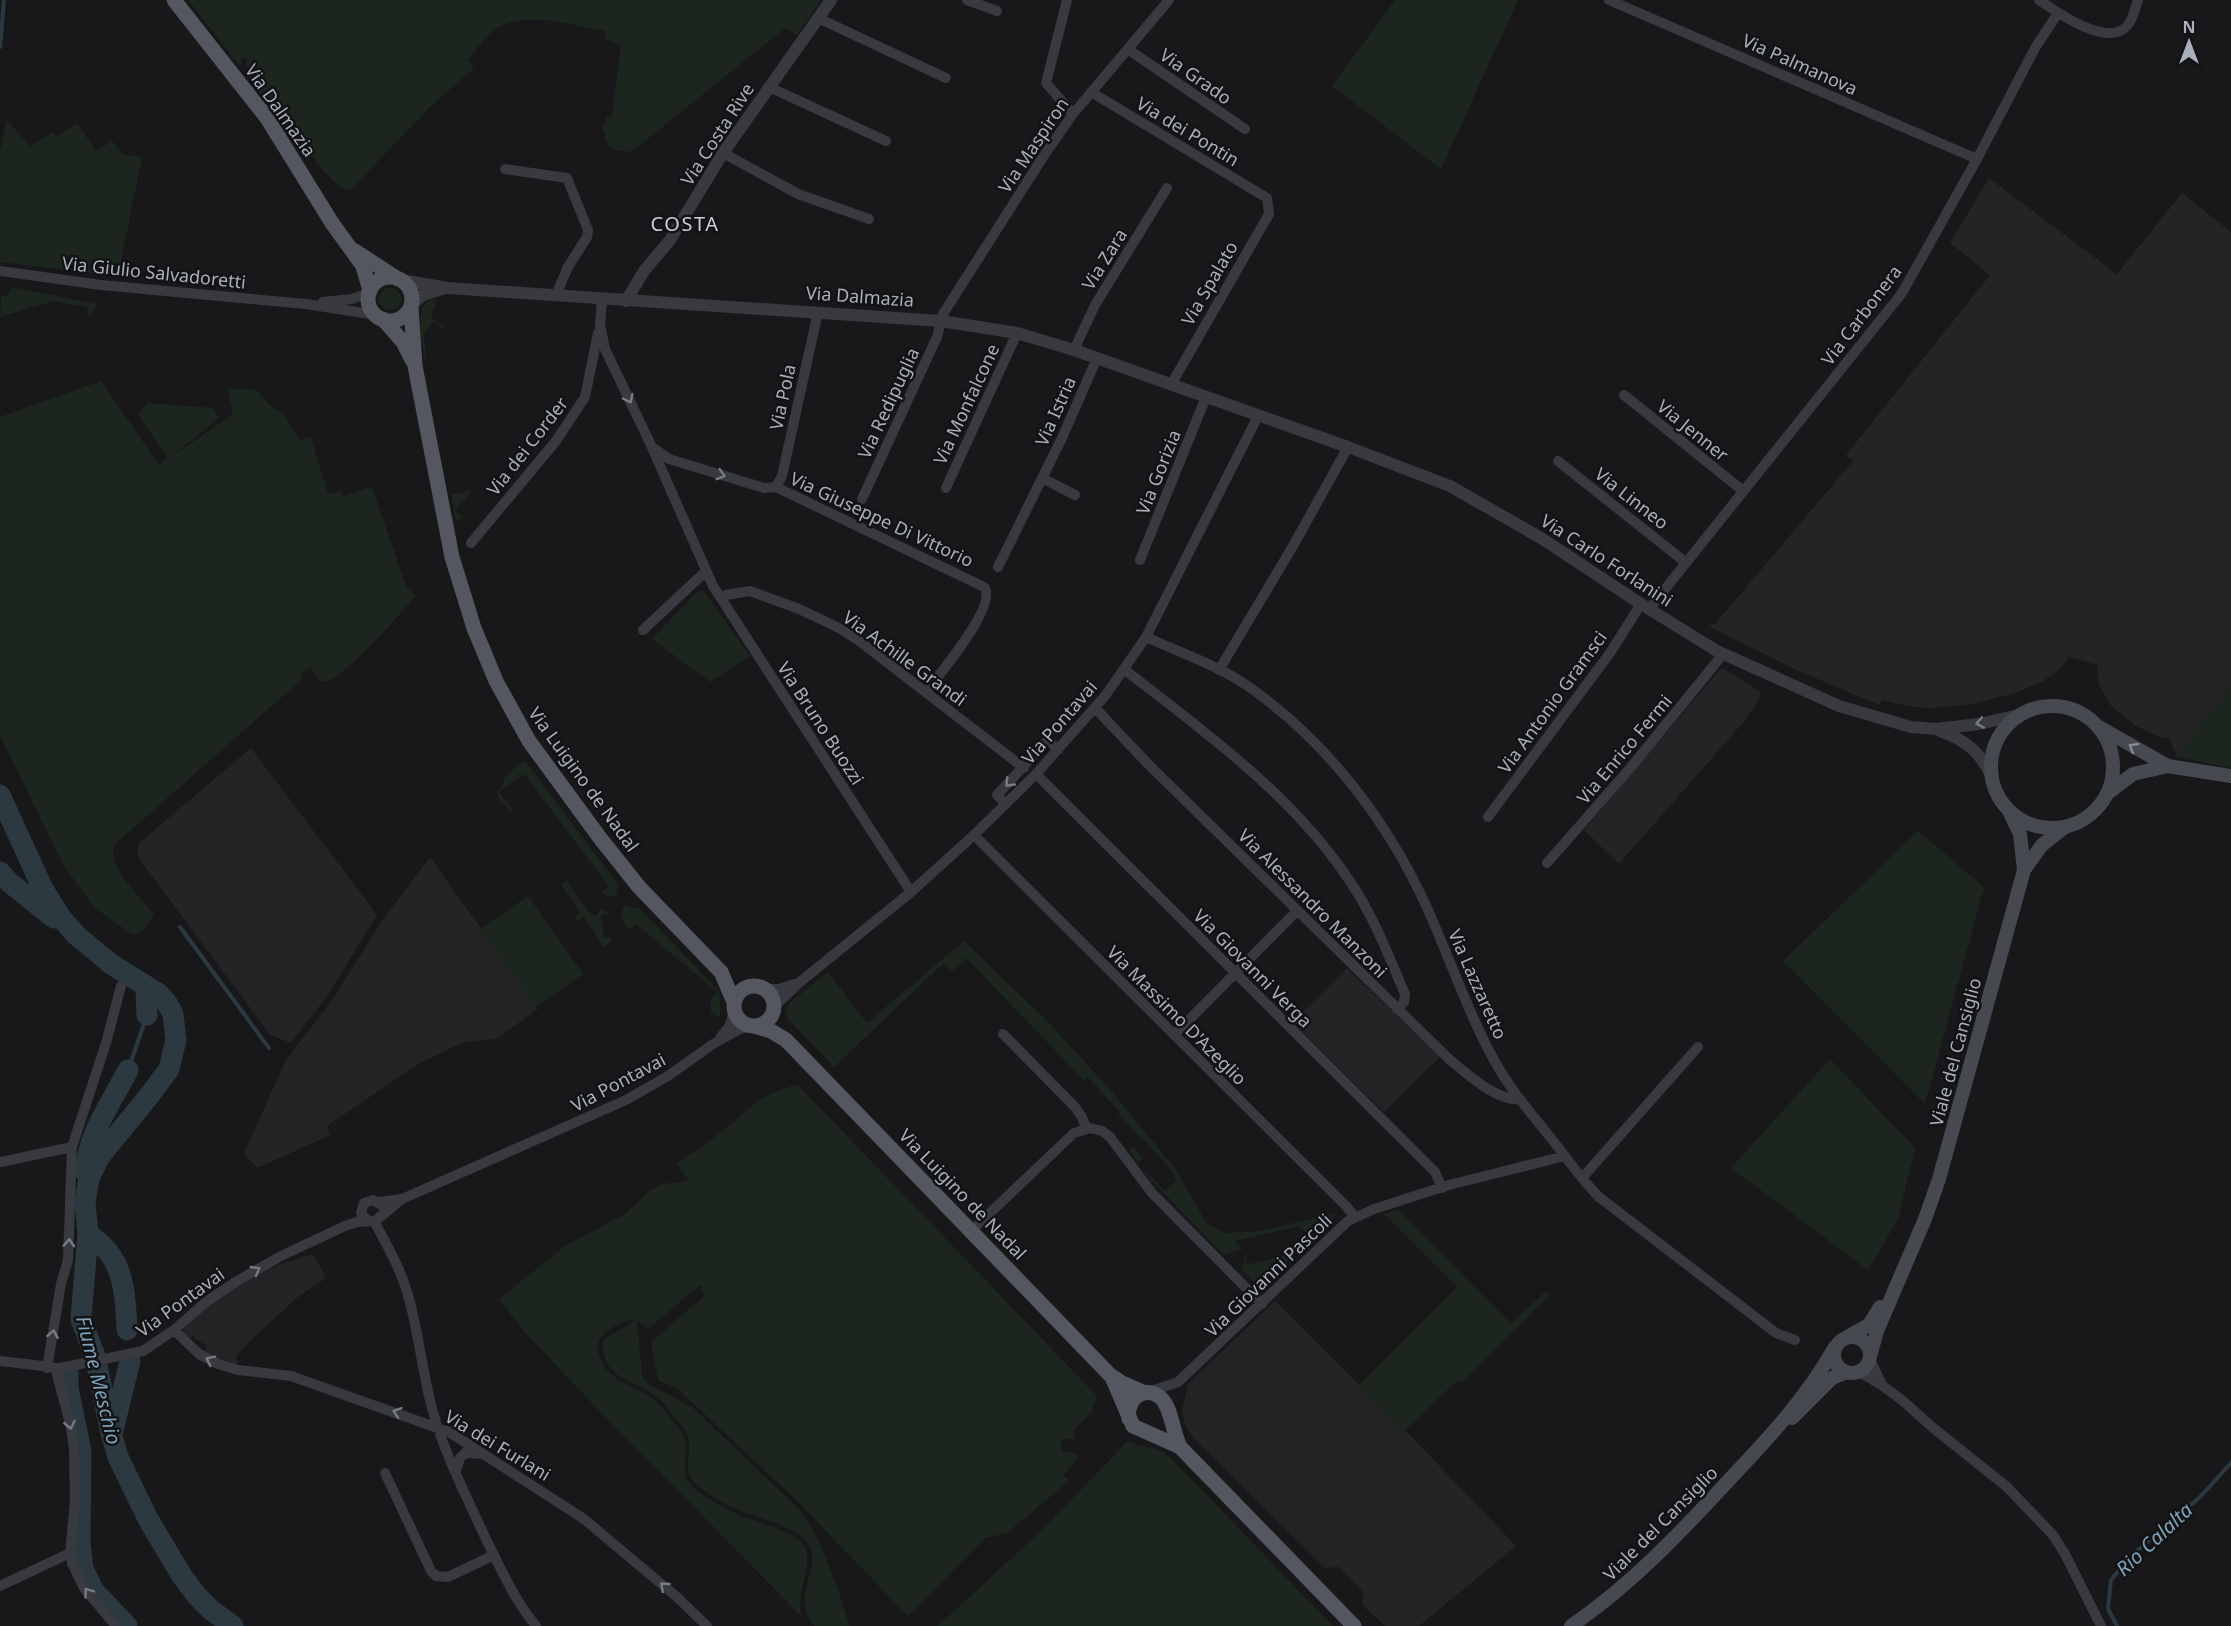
<svg xmlns="http://www.w3.org/2000/svg" width="2231" height="1626" viewBox="0 0 2231 1626" font-family="'Noto Sans',sans-serif">
  <rect width="100%" height="100%" fill="#18181a"/>
  <path fill="#242427" d="M1989,178L2117,274L2182,193L2231,232V686L2177,757L2170,739L2159,737L2136,726L2111,706L2099,685L2097,665L2069,657L2059,670L2042,682L2015,693L1972,704L1932,708L1912,707L1882,700L1879,705L1801,672L1708,626L1715,624L1853,461L1846,455L1990,275L1950,243Z
    M1720,669H1725L1761,692L1758,702L1741,725L1619,864L1584,830Z
    M251,748L377,915L328,995L291,1043L270,1035L138,857L137,852L139,843Z
    M430,857L538,1009L496,1039L464,1042L420,1063L327,1126L330,1135L260,1167H256L244,1153L286,1060L332,1000L383,919Z
    M1347,968L1440,1057L1384,1112L1293,1022Z
    M313,1254L326,1278L298,1297L250,1341L235,1358L239,1362L238,1364H229L205,1352L207,1347L199,1340L197,1341L193,1336L189,1339L183,1332L186,1326L204,1309L247,1279L278,1265Z
    M1275,1301L1404,1430L1409,1434L1516,1546L1419,1626H1385L1362,1605L1363,1592L1339,1567L1325,1568L1192,1436L1185,1425L1182,1410L1188,1384Z"/>
  <path fill="#1d261e" d="M188,0H821L797,35L785,28L634,150L627,152L609,148L602,127L607,122L606,117H612L621,46L604,38L605,31C568,25 516,6 486,37C480,44 474,52 468,60L474,68L433,104L352,188L346,190L339,186L318,165L284,115L261,94L249,78L246,58H241L242,64L239,65Z
    M1395,0H1518L1441,169L1332,86Z
    M7,120L30,146L53,132L56,137L77,123L96,151L112,141L123,154L142,157L118,276L0,262V151Z
    M379 299a11 11 0 1 1 22 0a11 11 0 1 1-22 0Z
    M17,288L96,304L95,309L90,315L87,314L88,307L53,301L0,317L1,296L6,297L12,289Z
    M437,298L431,317L445,327L443,329L433,321L424,333L426,364C423,352 416,315 424,305C427,301 432,300 437,298Z
    M101,381L159,465L168,458L138,415L147,403L213,408L219,418L172,456L232,415L233,412L227,388L256,390L273,408L283,413L300,440L311,437L328,494L340,491L343,496L372,487L406,586L416,596C401,612 339,686 321,682L310,667L302,672L300,681L114,845C107,867 141,898 154,914L144,930L133,935L95,908L64,866L0,736V417Z
    M471,490L472,491L455,511L462,518L456,521L451,495Z
    M703,590L750,656L710,682L652,639L695,594Z
    M2231,686V768L2177,757Z
    M525,761L618,884L616,896L609,897L602,892L609,886L524,774L499,792L513,810L511,811L500,800L497,794L502,787L504,778L521,762Z
    M1918,831L1984,887L1925,1104L1783,961Z
    M567,881L588,911L596,916L600,909L610,913L601,916L604,938H612L610,943L604,947L584,917L577,921L574,917L580,912L561,885Z
    M528,896L583,974L536,1007L481,929Z
    M625,905L630,908L638,907L717,989L720,996V1018L711,1012V999L717,992L636,924L630,930C622,922 619,916 625,905Z
    M964,941L1048,1022L1107,1086L1174,1167L1207,1224L1226,1233L1260,1231L1336,1213L1331,1222L1317,1234L1306,1233L1299,1226L1235,1241L1243,1249L1224,1255L1153,1182L1129,1151L1133,1147L1143,1158L1138,1163L1165,1191L1177,1180L1167,1165L1118,1114L1120,1112L1088,1078L1084,1080L966,958L952,971L944,963L834,1067L788,1019L785,1013L787,1006L792,1001L828,972L867,1023Z
    M1830,1059L1915,1148L1898,1219L1868,1270L1731,1168Z
    M798,1085L1097,1396L1092,1411L1073,1431L1075,1439H1061V1452L1075,1453L1078,1456L1076,1462L1063,1475L1069,1481L1007,1533L985,1538L908,1616L795,1499L678,1389L658,1380L651,1342L704,1296L700,1285L648,1329L637,1320L642,1376L649,1385L692,1407L801,1511L816,1535L837,1586L849,1626H815C789,1598 823,1569 808,1544C799,1527 761,1519 744,1512C728,1506 709,1496 696,1484C678,1469 699,1445 682,1426C673,1416 665,1403 654,1395C638,1382 613,1381 605,1358C603,1352 602,1347 604,1340L636,1319C628,1319 615,1326 607,1331C601,1336 597,1342 598,1350C603,1380 629,1383 650,1397C661,1405 672,1420 681,1431C695,1450 673,1471 695,1489C708,1499 724,1508 739,1515C755,1523 794,1530 804,1546C815,1563 794,1596 802,1617L588,1399L523,1330L499,1299L565,1246L625,1214L650,1190L663,1184L689,1181L677,1164C694,1151 713,1139 730,1125C755,1104 764,1092 798,1085Z
    M1398,1210L1511,1324L1546,1291L1550,1295L1464,1381H1457L1404,1431L1359,1385L1457,1287L1384,1214Z
    M1296,1253L1264,1284L1255,1283L1242,1270L1245,1258H1247L1245,1265Z
    M1128,1441C1145,1450 1154,1444 1171,1458L1333,1626H938L1042,1530Z"/>
  <g fill="none" stroke-linecap="round" stroke-linejoin="round">
    <path stroke="#2c3940" stroke-width="4" d="M0,47L4,0
      M180,927L269,1048
      M128,1070L147,1015
      M2117,1626L2108,1609L2111,1580L2130,1557L2201,1496L2231,1463"/>
    <path stroke="#2c3940" stroke-width="21" d="M0,795L43,889L62,919L76,935L111,964L159,994L167,1003L173,1014L176,1040L169,1069L149,1096L100,1156L89,1178L85,1203L88,1233L81,1319L95,1356L111,1433L118,1457L148,1519L182,1576L197,1596L211,1610L233,1626
      M0,872L9,882L54,918
      M146,987L147,1015
      M86,1173C86,1136 112,1102 128,1070
      M88,1233C95,1239 103,1245 109,1253C125,1273 126,1305 127,1330
      M68,1372V1388L81,1451L80,1543L83,1569L94,1591L127,1626
      M113,1430L130,1361"/>
    <path stroke="#383a40" stroke-width="10" d="M967,0L997,11
      M1067,0L1046,83L1073,114
      M1609,0L1977,159
      M2039,0C2058,13 2107,48 2127,26C2133,20 2135,8 2138,0
      M818,18L946,78
      M1129,50L1245,129
      M769,87L886,141
      M1091,92L1267,198L1269,214L1172,383
      M723,153L798,194L869,219
      M505,169L567,178L588,230L587,237L568,267L556,295
      M0,271L101,285L306,304L376,315
      M602,299L600,325L605,349L650,443L713,586L911,892
      M323,302L352,299L369,293
      M1074,350L1095,305L1167,188
      M1624,395L1742,490
      M655,449L669,459L764,488L776,487L984,587C999,604 939,675 926,692
      M1558,461L1685,562
      M1042,478L1075,495
      M776,487L782,476L818,312
      M946,488L1017,333
      M862,499L937,337L943,314L1043,157L1073,114L1169,0
      M471,543L556,441L585,397L598,333
      M1140,560L1206,397
      M998,567L1062,438L1097,358
      M721,598L726,595L750,591L799,609L837,627L858,640L1024,768
      M1649,609L1902,293L1977,159L2035,48L2058,13
      M643,630L706,571
      M1146,637C1181,653 1220,666 1252,689C1329,744 1389,823 1428,910C1450,959 1468,1013 1494,1060C1509,1088 1530,1112 1550,1137C1566,1157 1581,1179 1599,1197L1776,1333L1795,1340
      M1125,670C1206,733 1294,796 1351,883C1374,917 1389,957 1405,994L1404,1002L1397,1009
      M1219,670L1293,546L1348,447
      M1095,708L1149,765L1450,1060C1470,1076 1495,1100 1521,1100
      M1036,774L1435,1172L1442,1188
      M1006,804L997,795L1048,740L1058,750
      M1488,817L1610,653L1641,604
      M974,835L1346,1206L1355,1217
      M1547,863L1632,766L1724,653
      M764,989H779L794,984
      M774,1007L800,982L911,892L974,835L1036,774L1105,696L1146,637L1258,416
      M1003,1034L1075,1107L1082,1117L1086,1128
      M1174,1035L1297,911
      M720,1038L730,1025L734,1010
      M0,1162L72,1147
      M1582,1178L1698,1047
      M378,1202L402,1199L626,1100L668,1076L713,1044L740,1029L750,1026
      M368,1221L361,1213L364,1203L373,1200L381,1205
      M374,1221C386,1244 400,1267 407,1292C419,1331 422,1373 433,1412C445,1455 466,1495 484,1535C500,1567 513,1598 536,1626
      M972,1230L1074,1133L1090,1128L1102,1131L1110,1137L1152,1193L1262,1304
      M174,1330L199,1354L218,1364L238,1370L291,1376L449,1432L584,1519L678,1598L707,1626
      M1870,1359L1881,1383
      M0,1361L60,1368L143,1351L174,1330L206,1302L237,1281L281,1256L345,1226L357,1222L375,1221L402,1199
      M47,1368L61,1284L68,1260L72,1147L106,1043L121,986
      M55,1368L71,1426L74,1450L75,1502L70,1553L72,1563L84,1588L116,1626
      M1859,1372L1883,1386L1903,1401L1932,1427L2007,1487L2053,1535L2065,1554L2101,1626
      M1149,1392L1178,1382L1348,1221L1374,1209L1449,1185L1565,1156
      M456,1471L460,1458L465,1453L482,1454
      M385,1473L431,1571L436,1576L448,1577L494,1555
      M0,1586L70,1553"/>
    <path stroke="#383a40" stroke-width="12" d="M401,280L448,288L941,321L1017,333L1074,350L1348,447L1450,486L1541,538L1641,604L1717,651L1839,706L1911,727L1936,729L1979,724L2023,714
      M626,301L644,271L670,240L723,153L831,0
      M412,304L423,295L442,289
      M1940,731C1966,740 1980,752 1992,777"/>
    <path stroke="#464950" stroke-width="14" d="M1991 767a61 61 0 1 1 122 0a61 61 0 1 1-122 0Z
      M2099,727L2168,766L2231,776
      M2108,793L2133,774L2168,766
      M2024,870L2042,845L2065,827
      M1849,1336L1869,1325L1880,1307
      M1834 1355a18 18 0 1 1 36 0a18 18 0 1 1-36 0Z
      M1871,1353L1877,1331L1925,1219L1939,1179L2024,870L2020,834L2008,809
      M1792,1418L1832,1378L1847,1372
      M1571,1626C1631,1585 1680,1533 1729,1480C1768,1439 1807,1397 1835,1347"/>
    <path stroke="#54575f" stroke-width="15" d="M174,0L267,118L332,223L363,266L370,291
      M355,251L398,279
      M368 299a22 22 0 1 1 44 0a22 22 0 1 1-44 0Z
      M411,307L415,366L452,557L474,628L496,681L529,741L600,838L639,887L721,972L734,1002
      M383,319L403,342L412,360
      M734 1006a20 20 0 1 1 40 0a20 20 0 1 1-40 0Z
      M754,1026L771,1031L786,1040L1110,1375L1122,1383L1145,1393
      M1112,1377L1133,1426L1180,1447
      M1129,1419C1125,1401 1144,1383 1161,1398C1171,1407 1173,1433 1180,1447L1354,1626"/>
  </g>
  <defs><path id="oneway-chevron" d="M-2-3.5L2.5 0L-2 3.5" fill="none" stroke-width="1.6" stroke-linecap="round" stroke-linejoin="round" transform="scale(1.5)"/></defs>
  <g stroke="#767b84">
    <use href="#oneway-chevron" transform="translate(629 399) rotate(64)"/>
    <use href="#oneway-chevron" transform="translate(721 475) rotate(17)"/>
    <use href="#oneway-chevron" transform="translate(1980 723) rotate(170)"/>
    <use href="#oneway-chevron" transform="translate(1009 783) rotate(134)"/>
    <use href="#oneway-chevron" transform="translate(69 1243) rotate(-87)"/>
    <use href="#oneway-chevron" transform="translate(256 1270) rotate(-30)"/>
    <use href="#oneway-chevron" transform="translate(53 1334) rotate(-80)"/>
    <use href="#oneway-chevron" transform="translate(210 1360) rotate(-154)"/>
    <use href="#oneway-chevron" transform="translate(397 1412) rotate(-161)"/>
    <use href="#oneway-chevron" transform="translate(70 1425) rotate(79)"/>
    <use href="#oneway-chevron" transform="translate(664 1586) rotate(-139)"/>
    <use href="#oneway-chevron" transform="translate(88 1592) rotate(-126)"/>
  </g>
  <use stroke="#868c96" href="#oneway-chevron" transform="translate(2133 747) rotate(-149)"/>
  <g text-anchor="middle" dominant-baseline="central" stroke-width="5" stroke-linejoin="round" paint-order="stroke">
    <g font-size="18" fill="#a9b0bb" stroke="#131315">
      <text transform="translate(1800 64) rotate(24)">Via Palmanova</text>
      <text transform="translate(1196 76) rotate(35)">Via Grado</text>
      <text transform="translate(281 110) rotate(55)">Via Dalmazia</text>
      <text transform="translate(1188 131) rotate(31)">Via dei Pontin</text>
      <text transform="translate(717 134) rotate(-57)">Via Costa Rive</text>
      <text transform="translate(1033 145) rotate(-56)">Via Maspiron</text>
      <text transform="translate(1104 259) rotate(-58)">Via Zara</text>
      <text transform="translate(154 272) rotate(6)">Via Giulio Salvadoretti</text>
      <text transform="translate(1209 283) rotate(-60)">Via Spalato</text>
      <text transform="translate(860 296) rotate(4)">Via Dalmazia</text>
      <text transform="translate(1861 315) rotate(-53)">Via Carbonera</text>
      <text transform="translate(782 397) rotate(-78)">Via Pola</text>
      <text transform="translate(888 403) rotate(-65)">Via Redipuglia</text>
      <text transform="translate(966 404) rotate(-65)">Via Monfalcone</text>
      <text transform="translate(1055 411) rotate(-66)">Via Istria</text>
      <text transform="translate(1693 430) rotate(39)">Via Jenner</text>
      <text transform="translate(527 446) rotate(-52)">Via dei Corder</text>
      <text transform="translate(1158 472) rotate(-68)">Via Gorizia</text>
      <text transform="translate(1632 498) rotate(38)">Via Linneo</text>
      <text transform="translate(882 519) rotate(25)">Via Giuseppe Di Vittorio</text>
      <text transform="translate(1607 560) rotate(33)">Via Carlo Forlanini</text>
      <text transform="translate(905 658) rotate(36)">Via Achille Grandi</text>
      <text transform="translate(1552 702) rotate(-54)">Via Antonio Gramsci</text>
      <text transform="translate(1059 722) rotate(-49)">Via Pontavai</text>
      <text transform="translate(821 723) rotate(57)">Via Bruno Buozzi</text>
      <text transform="translate(1624 749) rotate(-50)">Via Enrico Fermi</text>
      <text transform="translate(584 779) rotate(54)">Via Luigino de Nadal</text>
      <text transform="translate(1313 903) rotate(45)">Via Alessandro Manzoni</text>
      <text transform="translate(1253 968) rotate(45)">Via Giovanni Verga</text>
      <text transform="translate(1478 984) rotate(66)">Via Lazzaretto</text>
      <text transform="translate(1177 1015) rotate(45)">Via Massimo D'Azeglio</text>
      <text transform="translate(1955 1052) rotate(-75)">Viale del Cansiglio</text>
      <text transform="translate(618 1082) rotate(-28)">Via Pontavai</text>
      <text transform="translate(963 1194) rotate(46)">Via Luigino de Nadal</text>
      <text transform="translate(1268 1275) rotate(-44)">Via Giovanni Pascoli</text>
      <text transform="translate(180 1302) rotate(-36)">Via Pontavai</text>
      <text transform="translate(498 1445) rotate(31)">Via dei Furlani</text>
      <text transform="translate(1660 1523) rotate(-45)">Viale del Cansiglio</text>
    </g>
    <g font-size="20" letter-spacing="1.5" fill="#cacfd7" stroke="#131315">
      <text x="685" y="223">COSTA</text>
    </g>
    <g font-size="20" font-style="italic" fill="#7da2b9" stroke="#131315">
      <text transform="translate(99 1380) rotate(76)">Fiume Meschio</text>
      <text transform="translate(2154 1539) rotate(-43)">Rio Calalta</text>
    </g>
  </g>
  <g transform="translate(2189 42)" stroke="#131315" stroke-width="4.5" paint-order="stroke">
  <path d="M0-4.5L10 22L0 15L-10 22Z" fill="#a9b0bb"/>
  <text y="-9" font-size="16" font-weight="bold" text-anchor="middle" fill="#a9b0bb">N</text>
  </g>
</svg>
